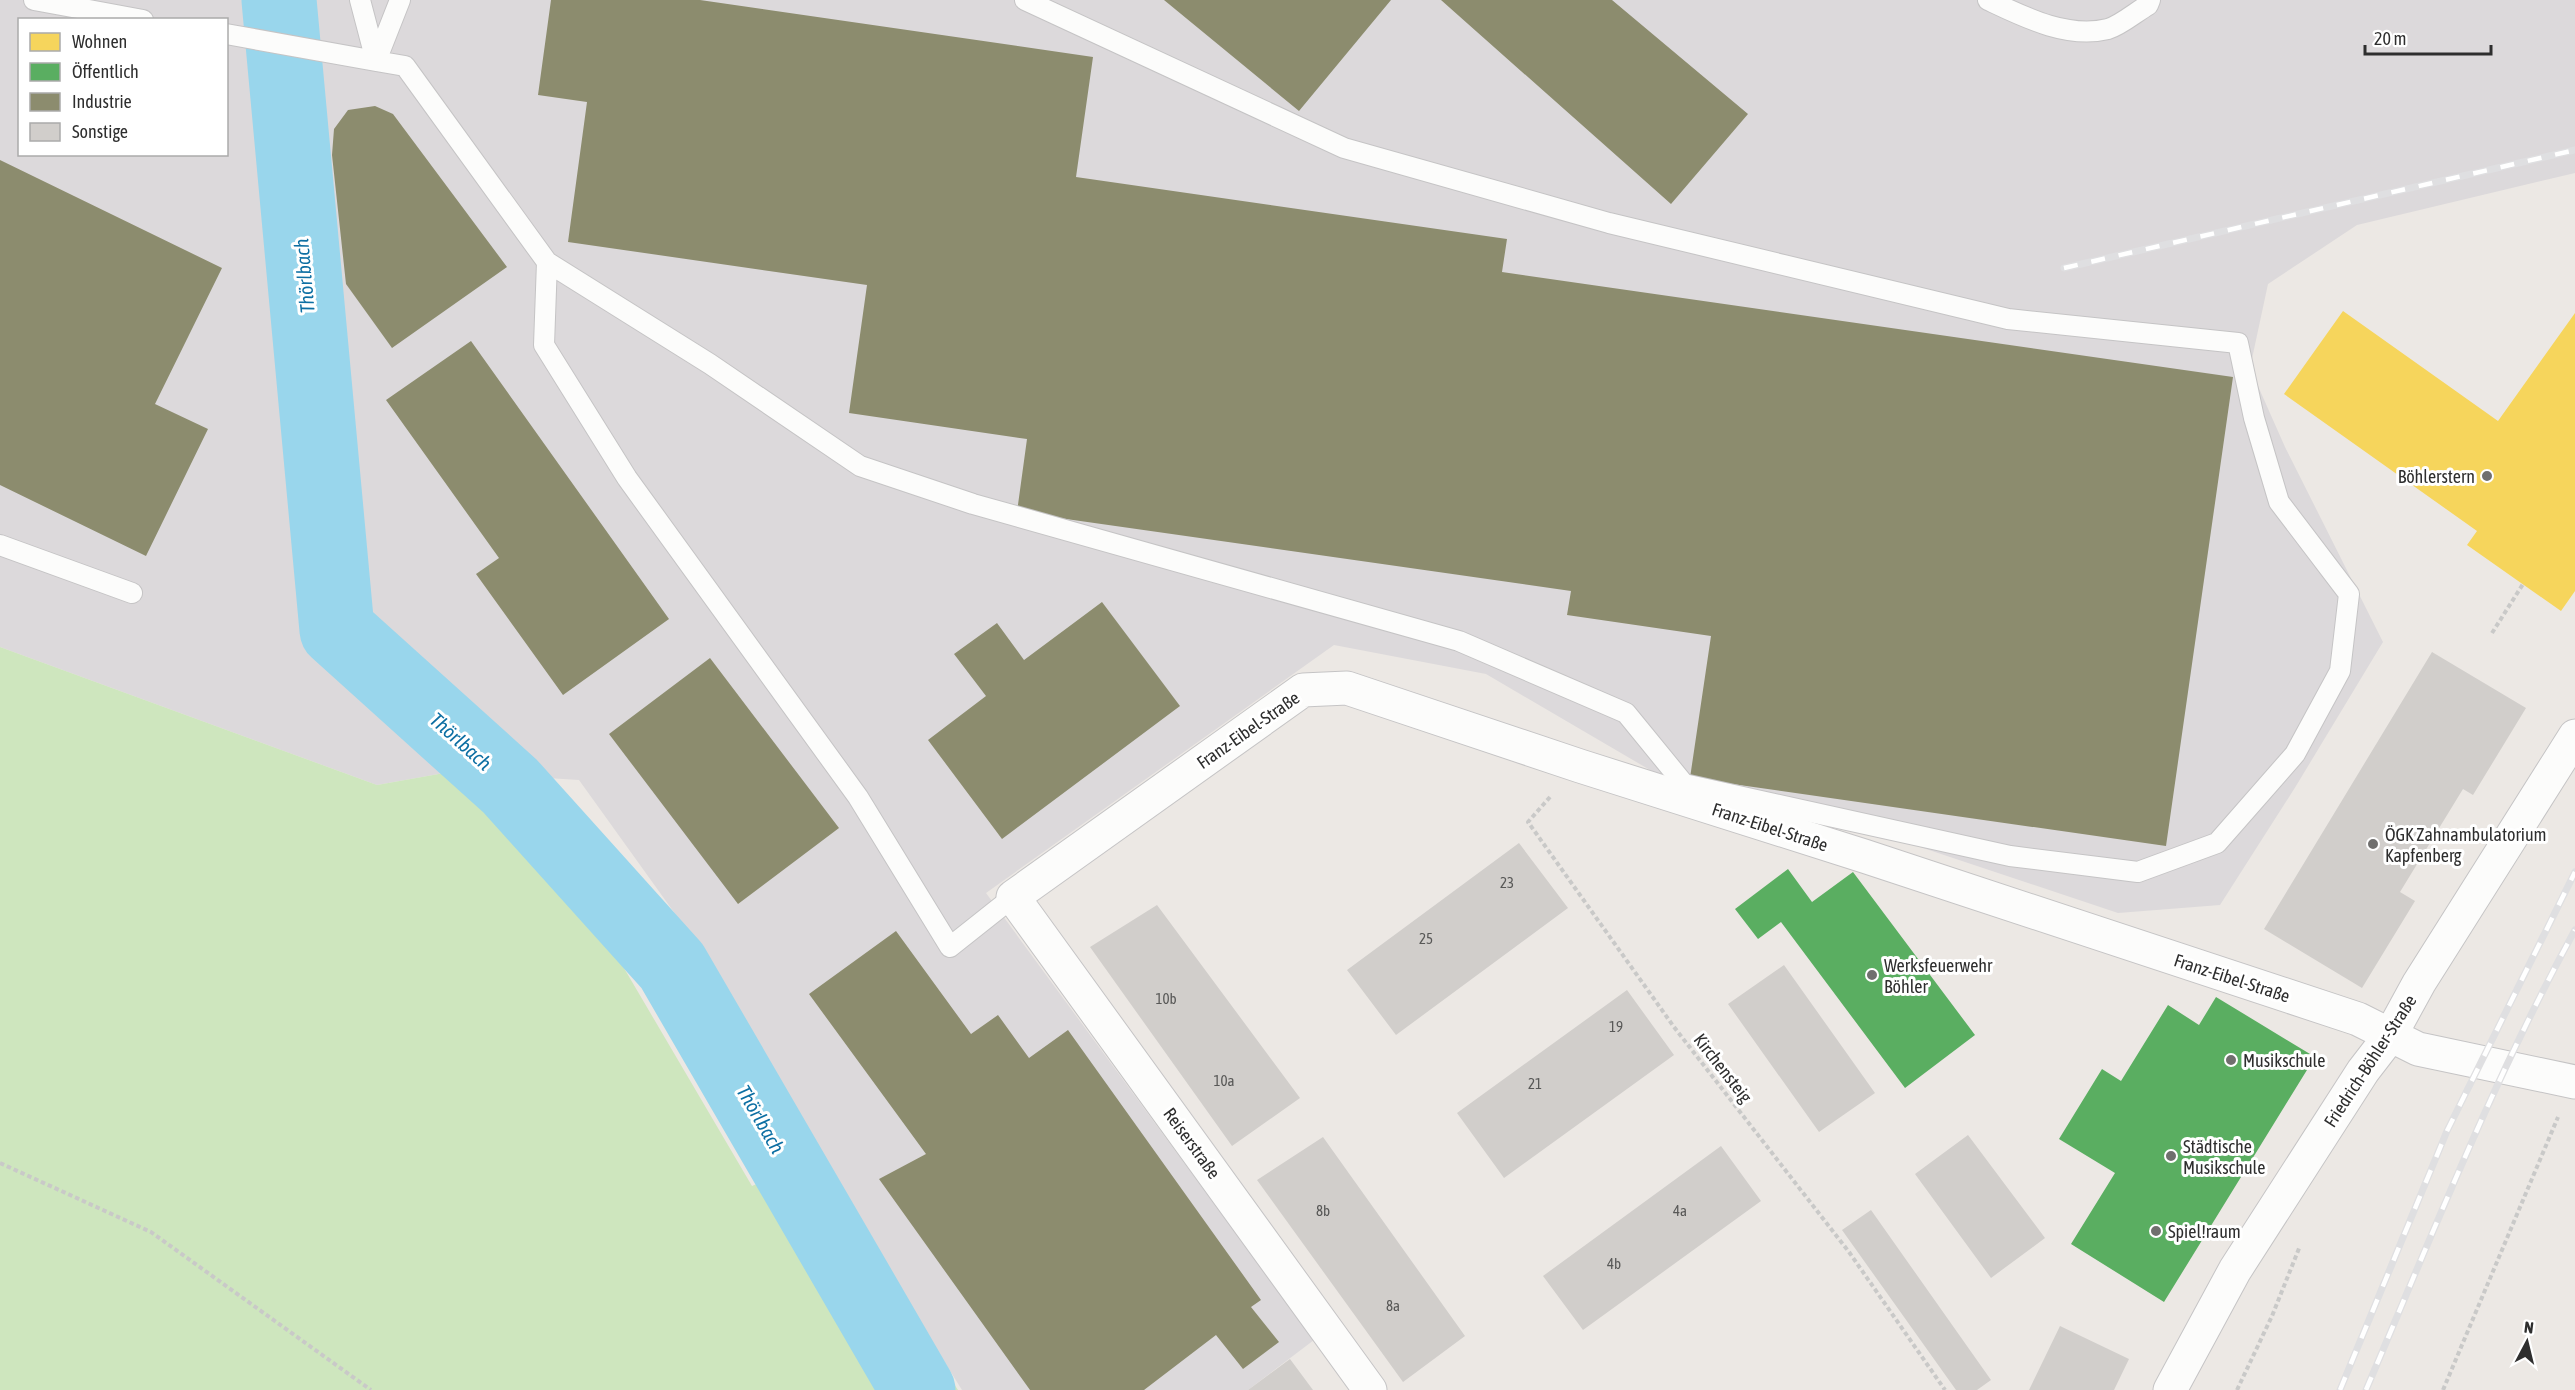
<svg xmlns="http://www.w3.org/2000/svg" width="2575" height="1390" viewBox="0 0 2575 1390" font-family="'Asap Condensed',sans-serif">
  <rect width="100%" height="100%" fill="#ece8e4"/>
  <path fill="#dcd9db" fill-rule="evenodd" d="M0,0H2575V173L2357,225L2268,284L2250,368L2285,447L2383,642L2296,786L2220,905L2118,913L1836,819L1691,794L1486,674L1334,645L986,893L1314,1340L1248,1390H962L859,1225L714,968L579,780L450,772L377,785L0,647ZM20,20H226V154H20Z"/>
  <path fill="#cee6be" d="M0,647L377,785L450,772L574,883L752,1186L806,1162L958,1390H0Z"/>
  <path fill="#f6d55c" d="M2343,311L2498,421L2575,313V591L2561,611L2467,545L2477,531L2284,394Z"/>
  <path fill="#5aae61" d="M1788,869L1812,902L1853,872L1975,1035L1905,1088L1781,922L1758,939L1735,909Z
    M2216,997L2315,1057L2164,1302L2071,1244L2115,1173L2059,1139L2102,1069L2121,1081L2168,1005L2199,1025Z"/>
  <path fill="#8c8c6e" d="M551,0H700L1093,57L1076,177L1507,239L1502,272L2233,377L2166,846L1690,778L1711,636L1567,615L1571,591L1017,512L1027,439L849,413L867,285L568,242L587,102L538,95Z
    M1164,0H1391L1299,111Z
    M1441,0H1612L1748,114L1671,204Z
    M375,106L393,114L507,267L392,348L346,284L332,155L334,129L348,110Z
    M0,160L222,268L155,404L208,429L146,556L0,485Z
    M471,341L669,619L563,695L476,574L499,558L386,400Z
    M1102,602L1180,706L1002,839L928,740L986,696L954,654L997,623L1024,660Z
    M710,658L839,828L738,904L609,734Z
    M896,931L971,1034L998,1015L1029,1058L1068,1030L1261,1300L1251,1307L1279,1342L1243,1369L1216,1335L1144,1390H1030L879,1179L926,1154L809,994Z"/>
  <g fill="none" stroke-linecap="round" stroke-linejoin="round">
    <path stroke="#99d6ec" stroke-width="75" d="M279,0L337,630L510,786L672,966L918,1390"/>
  </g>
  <path fill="#d1cecb" d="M2432,652L2526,708L2473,795L2463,789L2400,892L2415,901L2362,988L2264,929Z
    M1519,843L1568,908L1396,1035L1347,970Z
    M1157,905L1300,1098L1232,1146L1090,947Z
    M1784,965L1875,1093L1819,1132L1728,1004Z
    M1627,990L1674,1055L1504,1178L1457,1113Z
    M1968,1135L2045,1238L1991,1278L1915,1174Z
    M1323,1137L1465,1336L1403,1382L1257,1180Z
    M1721,1146L1761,1201L1583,1330L1543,1276Z
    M1871,1210L1991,1380L1977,1390H1956L1842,1230Z
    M2060,1326L2129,1359L2114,1390H2029Z
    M1290,1359L1313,1390H1248Z"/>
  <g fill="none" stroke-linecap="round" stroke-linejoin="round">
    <g stroke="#c5c4c5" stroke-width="22">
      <path id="service" d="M34,0L143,20
        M400,0L376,61L405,66L547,262L710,364L860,466L973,504L1459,641L1626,713L1684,784L2010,856L2138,872L2217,843L2295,754L2340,671L2349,594L2279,502L2254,418L2238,343L2008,319L1609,223L1344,148L1025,0
        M1988,0C2024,17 2067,39 2108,29C2121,25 2136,12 2148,5L2150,0
        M226,34L376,61L360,0
        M547,262L544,345L627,478L858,797L950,947L1013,897
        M0,545L132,593"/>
    </g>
    <g stroke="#c5c4c5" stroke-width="35">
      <path id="minor" d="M1370,1390L1013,897L1303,690L1347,688L1580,766L1864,856L2358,1019L2418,1049L2575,1082
        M2170,1390L2235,1270L2363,1071L2390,1036L2419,983L2575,736"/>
    </g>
    <path stroke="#c9c9c8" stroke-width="4" stroke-dasharray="4.5 3" stroke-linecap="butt" d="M2492,633L2523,584
      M1550,797L1528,822L1674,1027L1849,1252L1945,1390
      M0,1163L151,1232L371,1390
      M2237,1390L2272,1316L2300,1246
      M2443,1390L2558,1117"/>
    <use href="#service" stroke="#fcfcfb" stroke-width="20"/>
    <use href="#minor" stroke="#fcfcfb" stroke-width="33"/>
    <g stroke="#dfdfe1" stroke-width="7">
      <path id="rail" d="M2064,268L2575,150
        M2340,1390L2447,1131L2575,872
        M2366,1390C2432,1235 2494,1078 2575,930"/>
    </g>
    <use href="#rail" stroke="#fff" stroke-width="4.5" stroke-dasharray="14" stroke-linecap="butt"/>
  </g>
  <g fill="#706f6e" stroke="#fff" stroke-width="2">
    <circle cx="2487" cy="476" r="6"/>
    <circle cx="2373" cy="844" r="6"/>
    <circle cx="1872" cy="975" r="6"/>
    <circle cx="2231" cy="1060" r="6"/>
    <circle cx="2171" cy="1156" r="6"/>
    <circle cx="2156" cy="1231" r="6"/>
  </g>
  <g text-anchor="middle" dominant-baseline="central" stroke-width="6" stroke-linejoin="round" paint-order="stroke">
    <g font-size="15" fill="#585857">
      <text x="1507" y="882">23</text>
      <text x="1426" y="938">25</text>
      <text x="1166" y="998">10b</text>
      <text x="1616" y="1026">19</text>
      <text x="1224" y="1080">10a</text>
      <text x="1535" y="1083">21</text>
      <text x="1323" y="1210">8b</text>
      <text x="1680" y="1210">4a</text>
      <text x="1614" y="1263">4b</text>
      <text x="1393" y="1305">8a</text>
    </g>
    <g font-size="18" fill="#2e2e2e" stroke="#fff" text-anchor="start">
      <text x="2475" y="476" text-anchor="end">Böhlerstern</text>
      <text x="2385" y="834">ÖGK Zahnambulatorium<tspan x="2385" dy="21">Kapfenberg</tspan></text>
      <text x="1884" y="965">Werksfeuerwehr<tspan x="1884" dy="21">Böhler</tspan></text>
      <text x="2243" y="1060">Musikschule</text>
      <text x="2183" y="1146">Städtische<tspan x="2183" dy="21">Musikschule</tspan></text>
      <text x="2168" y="1231">Spiel!raum</text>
    </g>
    <g font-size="18" fill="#2e2e2e" stroke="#fff">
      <text transform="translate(1248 730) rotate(-35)">Franz-Eibel-Straße</text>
      <text transform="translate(1770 827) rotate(18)">Franz-Eibel-Straße</text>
      <text transform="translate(2232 978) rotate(18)">Franz-Eibel-Straße</text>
      <text transform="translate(2370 1061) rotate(-57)">Friedrich-Böhler-Straße</text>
      <text transform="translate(1723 1068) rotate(52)">Kirchensteig</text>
      <text transform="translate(1192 1143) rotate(54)">Reiserstraße</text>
    </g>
    <g font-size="20" font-style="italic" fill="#0d6fa3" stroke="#fff">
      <text transform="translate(304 276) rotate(-95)">Thörlbach</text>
      <text transform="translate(461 741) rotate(42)">Thörlbach</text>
      <text transform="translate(761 1119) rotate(60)">Thörlbach</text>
    </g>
  </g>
  <rect x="18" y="18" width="210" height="138" fill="#ffffff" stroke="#ababab" stroke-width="1.5"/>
  <rect x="30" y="33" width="30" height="18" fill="#f6d55c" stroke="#ababab" stroke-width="1.5"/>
  <text x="72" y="48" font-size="18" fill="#2e2e2e">Wohnen</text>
  <rect x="30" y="63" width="30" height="18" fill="#5aae61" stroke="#ababab" stroke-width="1.5"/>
  <text x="72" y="78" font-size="18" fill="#2e2e2e">Öffentlich</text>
  <rect x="30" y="93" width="30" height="18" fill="#8c8c6e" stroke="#ababab" stroke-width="1.5"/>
  <text x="72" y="108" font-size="18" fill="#2e2e2e">Industrie</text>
  <rect x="30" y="123" width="30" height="18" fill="#d1cecb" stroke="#ababab" stroke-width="1.5"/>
  <text x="72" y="138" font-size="18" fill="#2e2e2e">Sonstige</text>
  <g transform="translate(2527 1342) rotate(7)" stroke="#ffffff" stroke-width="4.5" paint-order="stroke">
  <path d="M0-4.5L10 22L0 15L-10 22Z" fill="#2e2e2e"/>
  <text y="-9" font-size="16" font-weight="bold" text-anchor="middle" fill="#2e2e2e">N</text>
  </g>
  <path d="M2365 45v9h126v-9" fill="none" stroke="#2e2e2e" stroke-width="3"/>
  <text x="2374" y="45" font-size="18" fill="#2e2e2e" stroke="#ffffff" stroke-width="4.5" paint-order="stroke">20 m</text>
</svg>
